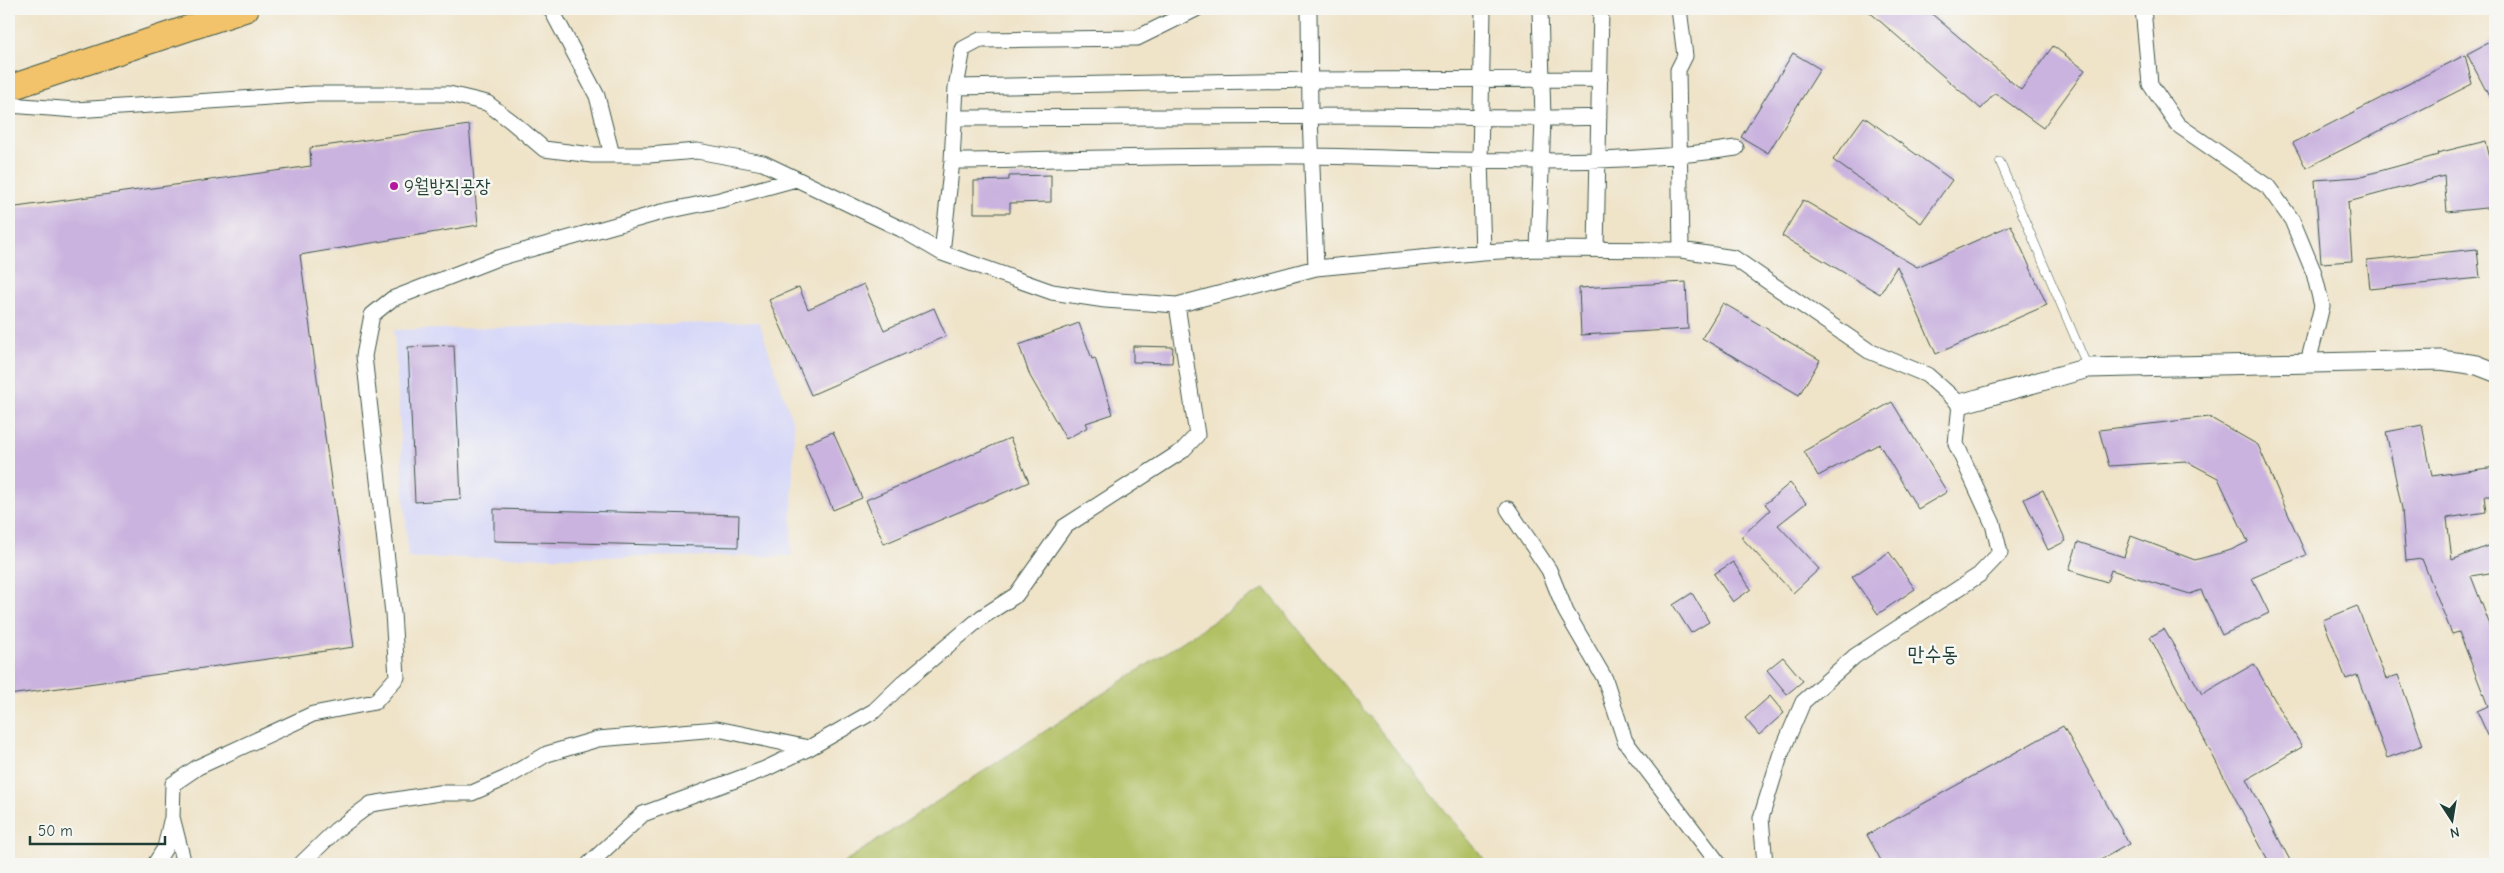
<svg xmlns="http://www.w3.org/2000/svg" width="2504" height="873" viewBox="0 0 2504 873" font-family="'Comic Neue','Poor Story',sans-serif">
  <rect width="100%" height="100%" fill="#f6f6f2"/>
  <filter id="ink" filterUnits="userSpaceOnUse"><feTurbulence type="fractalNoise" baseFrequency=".02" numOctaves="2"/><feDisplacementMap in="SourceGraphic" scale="10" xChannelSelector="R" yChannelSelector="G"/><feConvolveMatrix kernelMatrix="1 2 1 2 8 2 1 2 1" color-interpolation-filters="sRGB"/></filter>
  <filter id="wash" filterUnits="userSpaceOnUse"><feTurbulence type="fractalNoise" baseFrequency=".0096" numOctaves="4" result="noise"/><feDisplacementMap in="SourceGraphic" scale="20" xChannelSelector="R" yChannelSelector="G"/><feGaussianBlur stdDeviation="1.12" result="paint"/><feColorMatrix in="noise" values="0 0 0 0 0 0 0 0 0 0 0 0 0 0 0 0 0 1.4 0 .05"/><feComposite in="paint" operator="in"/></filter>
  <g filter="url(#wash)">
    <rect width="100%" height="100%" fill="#efe3c8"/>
    <path fill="#d6d7f8" d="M759,322L794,426L791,556L408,558L394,330Z"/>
    <path fill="#b1c062" stroke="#687e4b" d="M1265,588L1488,864H841Z"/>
    <g id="blocks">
      <path fill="#cab4df" d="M1866,9H1926L2021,90L2053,46L2085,70L2043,128L1995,93L1981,109Z
        M2495,39V108L2467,54Z
        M1793,53L1820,69L1768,153L1741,137Z
        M2465,55L2472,84L2306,168L2293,143Z
        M1864,117L1952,180L1921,223L1833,160Z
        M469,125L478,225L300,255L354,647L9,695V208L311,166L310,148Z
        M2486,141L2495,181V207L2447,212L2444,176L2348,202L2352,261L2321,263L2315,180L2358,177L2438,155L2437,153Z
        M1051,175V202L1010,203V213H974V181L1009,180V176Z
        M1803,200L1917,267L2011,225L2047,305L1936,354L1897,266L1880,294L1782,236Z
        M2477,249L2480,278L2370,289L2367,260Z
        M1686,282L1688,329L1581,335L1579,288Z
        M864,284L884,330L934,308L946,336L811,395L769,300L799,287L808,309Z
        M1723,303L1820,360L1799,395L1702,338Z
        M1079,323L1092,359L1095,358L1113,414L1086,423L1088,427L1066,439L1030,376L1019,345Z
        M454,345L461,499L415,502L408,347Z
        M1133,346L1173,347L1172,363L1133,362Z
        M1892,402L1947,492L1918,509L1879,444L1818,476L1804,451Z
        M2209,417L2258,445L2306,555L2252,578L2269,613L2222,635L2201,590L2190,594L2111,570L2107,582L2069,570L2078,542L2124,557L2131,536L2195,560L2231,550L2248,542L2218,478L2186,461L2109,466L2099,430Z
        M2422,425L2432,476L2495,467V496H2484L2486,512L2447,518L2452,560L2495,543V572L2471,576L2495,638V751L2477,711L2488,706L2459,632L2452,634L2422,559L2406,561L2402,509L2386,432Z
        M833,432L862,498L833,510L805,444Z
        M1010,438L1029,482L884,544L866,500Z
        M1790,483L1806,503L1778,525L1819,569L1793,593L1741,537L1770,510L1765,504Z
        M2043,490L2066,541L2048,550L2024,499Z
        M494,509L739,515L738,547L494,541Z
        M1889,552L1915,589L1878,614L1852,577Z
        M1733,562L1751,589L1733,602L1714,574Z
        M1692,593L1709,622L1691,633L1673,605Z
        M2357,606L2386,679L2398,675L2423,745L2387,758L2357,675L2346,679L2323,620Z
        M2164,629L2202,694L2254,664L2302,747L2247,779L2292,864H2270L2150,637Z
        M1783,657L1803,681L1787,694L1767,670Z
        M1770,696L1784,713L1759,735L1745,718Z
        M2063,726L2129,844L2093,864H1883L1867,835Z"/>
    </g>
  </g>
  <g filter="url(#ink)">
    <use href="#blocks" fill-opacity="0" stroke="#3e564a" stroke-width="1"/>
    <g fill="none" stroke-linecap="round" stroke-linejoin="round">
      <g stroke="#3e564a" stroke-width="9">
        <path id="service" d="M2000,162L2088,368"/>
      </g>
      <g stroke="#3e564a" stroke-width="17">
        <path id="minor" d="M551,9L597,96L612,155
          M1309,9L1310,116L1316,268
          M1483,9L1480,160L1483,252
          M1679,9L1685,56L1678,70L1681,250
          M2143,9L2150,84L2178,125L2268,187L2292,220L2314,273L2322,306L2308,363
          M956,87L1309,80L1600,79
          M9,105L76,110L313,94H449L487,103L511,121L544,149L592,155H649L697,151L763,163L901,229L942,253L1052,292L1105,300L1177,305L1316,268L1483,252L1538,249L1681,250L1734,258L1869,351L1927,375L1960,404L1956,444L1993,524L2000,553L1979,575L1855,656L1803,702L1780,756L1761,818L1765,864
          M956,118C1092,117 1228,116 1364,116C1443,116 1521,120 1599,117
          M952,161C1073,160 1194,154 1315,156C1455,159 1597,169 1736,148
          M1538,249L1543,119L1540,9
          M1596,249L1601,9
          M942,253L952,161L956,87L963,49L980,40L1137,38L1196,9
          M1508,509L1549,570L1566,612L1605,679L1625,741L1719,864
          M155,864L165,848L171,821
          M184,864L172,817L173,784L198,767L313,714L375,702L397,677L393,613L364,356L372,315L392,299L495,259L662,212L720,200L796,179
          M301,864L336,830L371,804L439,793H472L506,778L547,754L598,739L717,729L809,748
          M589,864L643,814L765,769L809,748L874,711L903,683L982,617L1016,595L1064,527L1182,451L1197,435L1177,305"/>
      </g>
      <g stroke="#3e564a" stroke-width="21">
        <path id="tertiary" d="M1960,404L2088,368L2441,360L2477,365L2495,372"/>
      </g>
      <g stroke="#3e564a" stroke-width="27">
        <path id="primary" d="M9,88L246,9"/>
      </g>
      <use href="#service" stroke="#fff" stroke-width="8"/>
      <use href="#minor" stroke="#fff" stroke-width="15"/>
      <use href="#tertiary" stroke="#fff" stroke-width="19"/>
      <use href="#primary" stroke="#f2c36a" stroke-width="25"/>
    </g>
  </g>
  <circle fill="#b5179e" stroke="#f6f6f2" stroke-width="2" cx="394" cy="186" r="5"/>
  <g text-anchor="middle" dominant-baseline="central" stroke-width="5" stroke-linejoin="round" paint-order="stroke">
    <g font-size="19" fill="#1f3d34" stroke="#f6f6f2" text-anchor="start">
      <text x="404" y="186">9월방직공장</text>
    </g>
    <g font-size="21" fill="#1f3d34" stroke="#f6f6f2">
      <text x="1933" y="654">만수동</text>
    </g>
  </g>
  <rect width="2504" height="873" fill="none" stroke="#f6f6f2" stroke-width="30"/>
  <g transform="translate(2452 820) rotate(168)" stroke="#f6f6f2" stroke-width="4" paint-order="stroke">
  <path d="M0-4L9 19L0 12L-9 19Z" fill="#1f3d34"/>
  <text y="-8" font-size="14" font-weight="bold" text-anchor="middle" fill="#1f3d34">N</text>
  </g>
  <path d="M30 836v8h135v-8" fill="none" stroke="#1f3d34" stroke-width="2.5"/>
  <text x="38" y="836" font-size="15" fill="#1f3d34" stroke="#f6f6f2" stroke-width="4" paint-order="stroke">50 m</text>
</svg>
